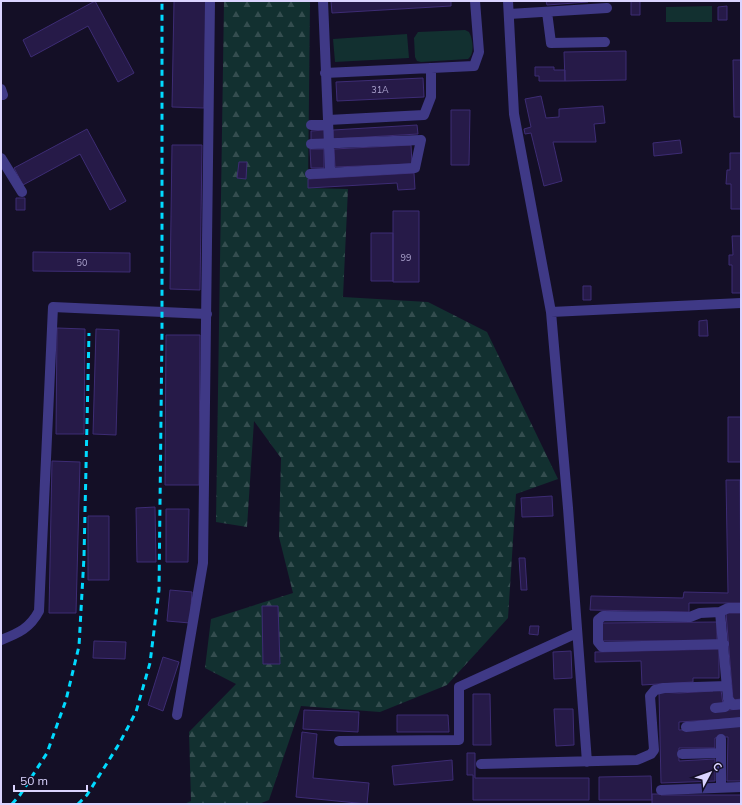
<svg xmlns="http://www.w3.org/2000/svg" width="742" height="805" viewBox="0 0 742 805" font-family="Mulish,sans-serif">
  <defs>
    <pattern id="forest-firs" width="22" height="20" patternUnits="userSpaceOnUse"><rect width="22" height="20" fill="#123030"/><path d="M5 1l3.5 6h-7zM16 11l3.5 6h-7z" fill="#344d4f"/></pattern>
  </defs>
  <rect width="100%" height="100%" fill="#140f26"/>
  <path fill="url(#forest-firs)" d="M224,1H310L308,188L348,189L343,297L428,302L487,332L558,479L516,494L508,618L447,685L380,712L301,706L269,800L259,804H184L191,801L189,732L236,684L205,668L211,619L293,593L279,537L281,458L254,421L247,527L216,522Z"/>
  <path fill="#123030" d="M712,6V22H666V7Z
    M465,30L469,32C473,39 475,54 468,59L421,62L417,61L415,57L414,38L418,32Z
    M407,34L409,58L335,62L333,39Z"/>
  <path fill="#261a48" stroke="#3d2c74" d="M95,1L134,73L118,82L88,26L31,57L23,40Z
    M174,1H206L204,108L172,107Z
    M331,1H451V6L332,13Z
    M546,1H588V2L547,5Z
    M631,1H640V15H631Z
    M727,6V20H718V7Z
    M626,51V80L565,81L564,52Z
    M733,60H741V117H734Z
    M535,67H554V70H565V81H539V76H535Z
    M423,78L424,97L337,101L336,82Z
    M541,96L546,118L559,117V109L603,106L605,123L594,124L596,142H553L562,181L544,186L531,133L525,134L524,129L531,127L525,99Z
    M451,110H470L469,165H451Z
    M417,125L418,134L333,139V130Z
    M87,129L126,201L110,210L80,154L23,185L14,168Z
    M325,130V139L311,140V131Z
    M680,140L682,153L654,156L653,143Z
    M172,145H202L200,290L170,289Z
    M411,145L412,164L335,167L334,149Z
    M310,149H324V168H311Z
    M730,153H741V209H731V184H726L727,170H730Z
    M239,162H247L246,179L237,178Z
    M414,173L415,189L398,190L397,183L308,188V179Z
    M16,198H25V210H16Z
    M393,211H419V282H393Z
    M371,233H393V281H371Z
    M732,236H741V293H732V265H729V255H733Z
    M33,252L130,253V272L33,271Z
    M583,286H591V300H583Z
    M707,320L708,336H699V321Z
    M57,328L85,329L84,434H56Z
    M96,329L119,330L116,435L93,434Z
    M166,335H200L199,485H165Z
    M728,417H741V462H728Z
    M52,461L80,462L76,613H49Z
    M726,480H740L741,603H689V612L590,610L591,596L683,598L684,592L728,593Z
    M552,496L553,516L522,517L521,498Z
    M155,507L156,562H137L136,508Z
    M166,509H189L188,562H166Z
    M88,516H109V580H88Z
    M519,558H525L527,590H521Z
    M170,590L192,592L190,623L167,621Z
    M262,606H278L280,664H263Z
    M726,613H741V699L733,700Z
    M717,622V641H601V623Z
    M530,626H539L538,635L529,634Z
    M94,641L126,642L125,659L93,658Z
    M719,649V678H693V682L642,685L641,661L595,662V652Z
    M571,651L572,678L554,679L553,652Z
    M163,657L179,662L163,711L148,705Z
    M713,690H721L723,704L714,711L741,709V718L679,722V730L741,726V781H727L728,737H721L715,738V748H679V761L715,759V781L661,783L659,692L679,693L713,691Z
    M473,694H490L491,745H473Z
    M554,709H573L574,745L556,746Z
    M304,710L359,712L358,732L303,729Z
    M397,715H448L449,732H397Z
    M302,732L317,734L313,778L369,783L367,804L296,797Z
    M467,753H475V778H589V800H473V775H467Z
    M452,760L453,780L394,785L392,766Z
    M651,776L652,800H599V777Z
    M652,794H661V795H741V804H652Z"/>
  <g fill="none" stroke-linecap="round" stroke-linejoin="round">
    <path stroke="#3f3986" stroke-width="10" d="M323,1L328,120L424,115L431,97V68
      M508,1L514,114L551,312L568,508L587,762
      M547,12L551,43L605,42
      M509,14L607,8
      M325,73L474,66L479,52L475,1
      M1,89L3,95
      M328,120L330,172
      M311,125H328
      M1,158L22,192
      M310,174L415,168L421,140L311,144
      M551,312L741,303
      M720,612L728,699L733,705L741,704
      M1,640C19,633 30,628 39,611L53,307L207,314
      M724,644L602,647L598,642V620L603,616L690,617L700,613L720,612L728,608H741
      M715,708L725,707L729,702
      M177,715L203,563L210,1
      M686,727L741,722
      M721,739V753
      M339,741L459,740V687L577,633
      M682,754L721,753V788
      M481,764L637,760L651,754L654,750L650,696L655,690L664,688L727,686
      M661,790L741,787"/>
    <path stroke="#00daff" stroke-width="3" stroke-dasharray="6 5" stroke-linecap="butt" d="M12,804L20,795L47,753L66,700L79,646L84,557L89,333
      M78,804L87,795L119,744L136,712L150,663L159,590L162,332V1"/>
  </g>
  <g text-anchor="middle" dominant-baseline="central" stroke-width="3" stroke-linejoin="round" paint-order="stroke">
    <g font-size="9" fill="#aea6d1">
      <text x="380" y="89">31А</text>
      <text x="406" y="257">99</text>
      <text x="82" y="262">50</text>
    </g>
  </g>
  <rect width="742" height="805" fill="none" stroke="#dbd4ff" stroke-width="4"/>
  <g transform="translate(710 773) rotate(49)" stroke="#140f26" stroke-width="3" paint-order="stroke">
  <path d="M0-3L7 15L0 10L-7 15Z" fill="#dbd4ff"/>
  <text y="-6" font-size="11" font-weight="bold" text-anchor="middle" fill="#dbd4ff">С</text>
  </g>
  <path d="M14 785v6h73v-6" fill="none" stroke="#dbd4ff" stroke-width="2"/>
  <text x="20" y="785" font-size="12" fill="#dbd4ff" stroke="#140f26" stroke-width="3" paint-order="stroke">50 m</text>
</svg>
